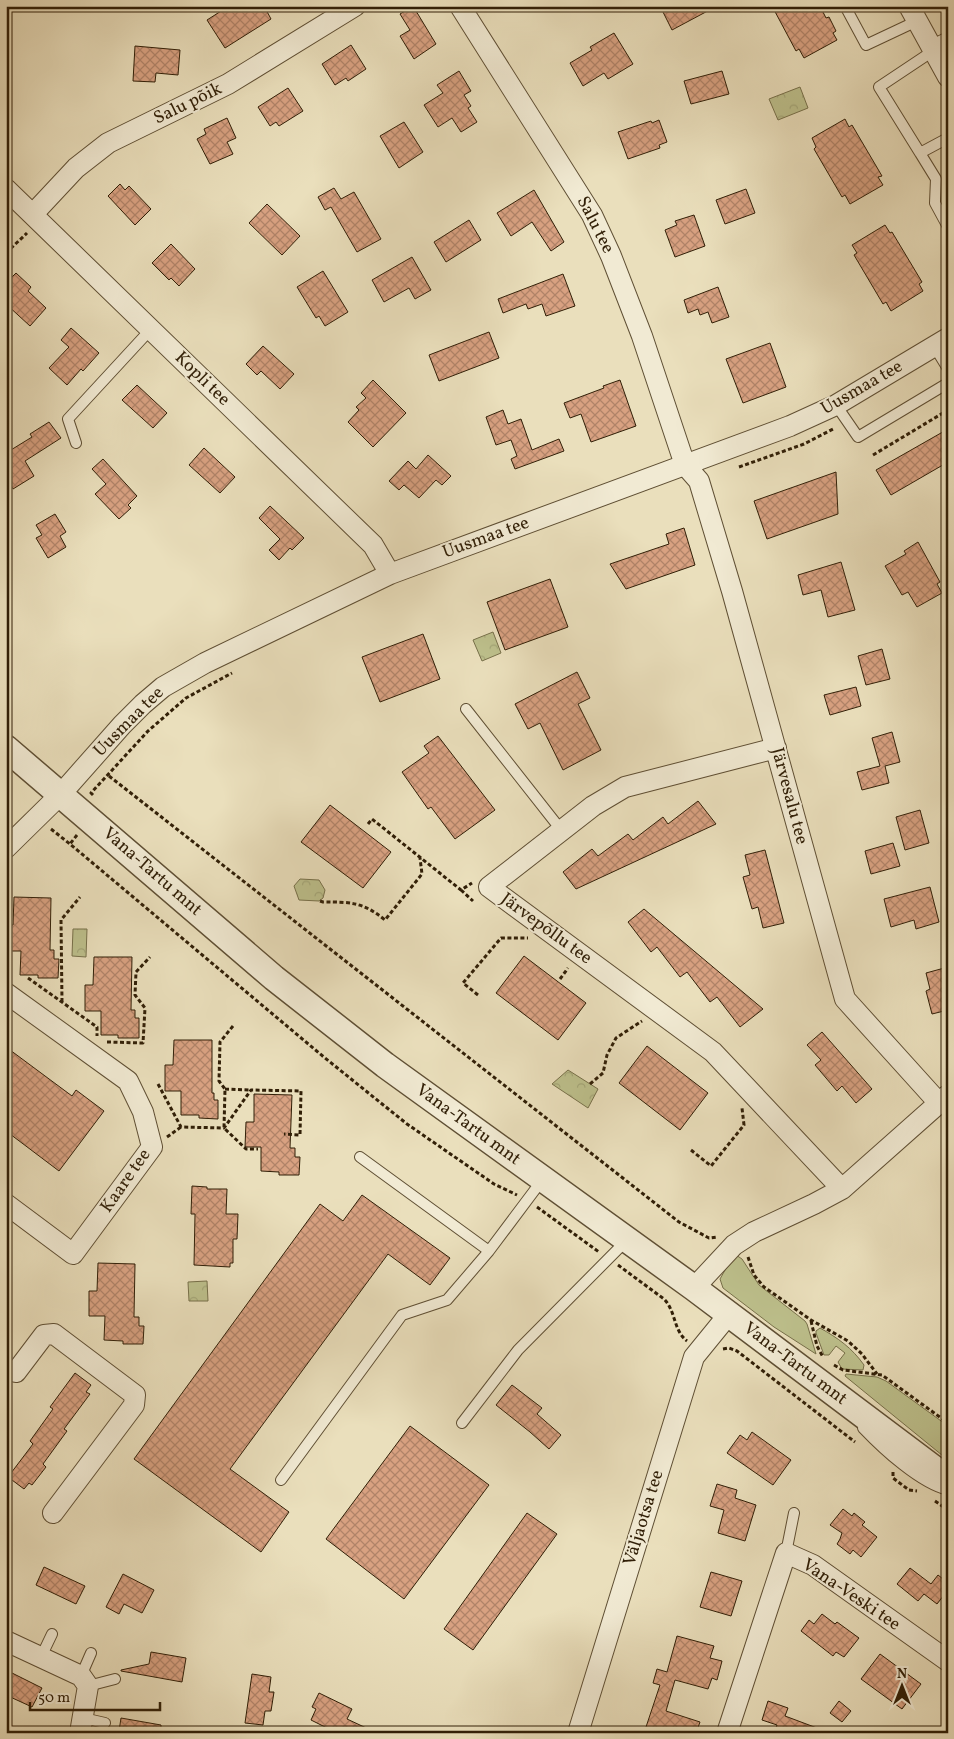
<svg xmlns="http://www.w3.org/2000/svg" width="954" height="1739" viewBox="0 0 954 1739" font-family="Vollkorn,serif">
  <defs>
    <pattern id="forest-crowns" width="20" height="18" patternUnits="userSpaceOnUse" patternTransform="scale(1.25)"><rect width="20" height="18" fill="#bdc08c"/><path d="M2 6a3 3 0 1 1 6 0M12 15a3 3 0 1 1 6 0" fill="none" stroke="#a3a577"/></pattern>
    <pattern id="building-cross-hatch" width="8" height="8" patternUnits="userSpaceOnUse" patternTransform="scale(1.25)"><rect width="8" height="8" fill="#d8a181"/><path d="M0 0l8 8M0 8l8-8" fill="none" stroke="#b08368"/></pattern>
  </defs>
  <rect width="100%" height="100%" fill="#eadfbc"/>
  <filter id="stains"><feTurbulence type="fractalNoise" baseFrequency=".004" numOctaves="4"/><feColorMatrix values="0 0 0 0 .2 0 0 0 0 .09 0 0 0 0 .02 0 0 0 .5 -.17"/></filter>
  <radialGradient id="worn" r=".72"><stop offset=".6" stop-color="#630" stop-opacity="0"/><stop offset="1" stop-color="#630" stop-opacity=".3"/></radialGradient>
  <path fill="#bdc08c" stroke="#77704a" d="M736,1255L742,1259L759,1285L805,1321L807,1324L816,1354L774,1327L723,1288L720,1279L729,1263Z
    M820,1328C838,1338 852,1348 864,1365L863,1370L842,1369L838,1362L845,1353L836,1346L829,1355H824L816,1333V1331Z
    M846,1374L877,1377L886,1381L948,1426V1460L845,1376Z"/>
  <path fill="url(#forest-crowns)" stroke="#77704a" d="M800,87L808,108L778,120L769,99Z
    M493,632L501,653L482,661L473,640Z
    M300,879L319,880L325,890L323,898L319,901L299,900L294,886Z
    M73,929H87L86,957L72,956Z
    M568,1070L598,1089L588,1108L552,1084Z
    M207,1281L208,1301H189L188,1282Z"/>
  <path fill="url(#building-cross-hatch)" stroke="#311f07" d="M229,6H264L271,19L225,48L207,20Z
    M413,6L436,44L414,59L400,36L410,30L400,14Z
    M660,6H717L672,30Z
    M772,6H820L826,18L829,17L836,31L833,33L837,40L804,58L799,49L796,51Z
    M614,33L633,64L608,79L604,73L583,86L570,63L592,50L590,47Z
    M351,45L366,69L348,81L346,78L335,85L322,64Z
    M135,46L180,50L178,75L156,73L155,82L133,81Z
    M459,71L471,91L464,95L471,106L468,108L477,122L461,132L452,118L438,127L424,105L443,93L437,85Z
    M722,71L729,94L691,104L684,81Z
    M288,88L303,111L279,126L276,122L270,126L258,107Z
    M227,118L236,138L227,142L233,154L210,164L197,139L206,134L204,129Z
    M845,119L849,127L852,125L882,176L878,177L883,185L850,204L845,195L842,197L814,149L816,147L812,138Z
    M659,120L667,142L659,145L660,148L628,159L618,132L651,121L652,123Z
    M404,122L423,152L399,168L380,136Z
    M120,184L125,190L129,186L151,209L135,225L108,196Z
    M334,188L341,199L354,192L381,239L357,252L331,207L325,210L318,197Z
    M746,189L755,213L725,224L716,200Z
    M534,190L564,242L551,251L532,222L511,236L497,213Z
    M267,204L300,236L282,255L249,223Z
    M694,215L705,246L675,257L665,230L677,225L675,221Z
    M469,220L481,240L446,262L434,242Z
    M885,225L890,233L892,232L922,282L919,284L923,291L891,311L886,302L883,304L854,255L857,253L852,245Z
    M171,244L195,269L179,286L171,278L169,280L152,263Z
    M412,257L431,290L415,299L409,288L384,302L372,280Z
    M323,271L348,312L325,326L319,316L316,318L297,287Z
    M16,273L31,287L28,291L46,308L30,326L6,304V283Z
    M563,274L575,306L546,316L542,304L528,309L526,304L503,313L498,299Z
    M718,287L729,317L712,323L708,312L700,315L698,309L688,313L684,300Z
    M71,328L99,353L83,371L81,369L67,385L49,368L69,347L61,340Z
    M489,332L499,358L439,381L429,355Z
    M770,343L786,387L743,403L726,359Z
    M263,346L294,374L280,389L261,371L257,375L246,364Z
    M373,380L406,413L373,447L348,422L359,410L356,407L366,398L361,393Z
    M620,380L636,426L591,442L581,414L570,418L564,403L604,388L603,386Z
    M137,385L167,413L153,428L122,400Z
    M503,410L508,424L521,419L532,450L559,439L564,451L515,469L511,459L517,456L511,440L496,445L486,417Z
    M49,422L61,438L25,461L34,476L13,489L6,477V453L32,437L30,434Z
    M948,429V462L891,495L876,470Z
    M204,448L235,477L220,493L189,465Z
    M428,455L451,476L442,485L436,480L419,498L404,485L399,490L389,481L408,461L416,469Z
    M103,459L137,496L128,505L131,508L119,519L95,494L106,484L92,469Z
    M836,472L838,514L767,539L754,501Z
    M270,506L304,538L292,550L290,548L279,560L269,550L280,539L259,518Z
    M55,514L66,532L60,536L66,547L48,558L36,538L42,535L36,525Z
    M684,528L695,565L626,589L610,564L669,544L666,534Z
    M918,542L940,582L937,584L942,593L917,607L908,592L902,595L885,566L906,554L904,551Z
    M841,562L855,610L828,617L821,590L803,595L798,575Z
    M550,579L568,627L505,650L487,602Z
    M423,634L440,679L380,702L362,657Z
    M882,649L890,679L866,685L858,656Z
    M577,672L590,698L578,704L601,750L563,770L540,723L528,729L515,704Z
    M856,687L861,706L830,715L824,695Z
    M892,732L900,762L885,766L889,783L862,790L857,772L880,766L872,738Z
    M438,736L495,810L455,839L431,807L428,809L402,772L429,753L424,746Z
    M698,801L716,824L576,889L563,872L592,849L598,856L628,834L633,840L663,817L668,824Z
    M330,805L391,852L363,888L301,842Z
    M920,810L929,843L905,850L896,817Z
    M893,843L900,866L871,874L865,851Z
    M765,850L784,923L763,928L758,907L752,909L743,877L750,875L745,855Z
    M930,887L939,922L916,929L914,920L891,927L884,899Z
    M14,897L51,898L50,950H54V959H59L58,978H38V975H20L21,951H6V925H13Z
    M644,909L763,1009L740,1027L717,997L710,1002L687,972L680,977L657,947L651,952L628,922Z
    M524,956L586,1003L558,1040L496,993Z
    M94,957H132L131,1010H135V1018H139V1038H118V1035H101V1011H85V985H93Z
    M948,967V1010L932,1014L926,991L930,989L926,973Z
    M822,1032L872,1089L856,1103L842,1086L837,1091L815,1065L821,1060L807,1045Z
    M174,1040H212V1093H214V1100H218V1119L199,1118V1115H181V1091H165V1065H173Z
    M647,1046L708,1093L680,1130L619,1083Z
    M6,1047L72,1096L76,1090L104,1111L59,1171L6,1131Z
    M254,1094L292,1095L290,1148H295V1157H300L299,1175H279V1172L261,1171V1147H245L246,1122H254Z
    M192,1186L207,1187V1189H227L226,1214H238L237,1239H233V1263H230V1267L194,1265L195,1214H191Z
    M362,1195L450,1258L430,1285L388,1254L230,1469L289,1512L261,1552L134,1459L320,1204L343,1221Z
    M98,1263L135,1264L134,1317H139V1326H144L143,1344H123V1341L104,1340L105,1316H89V1291H97Z
    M75,1373L91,1385L86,1392L90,1394L64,1429L67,1431L43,1464L46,1467L32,1485L29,1483L24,1489L8,1477L33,1444L30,1441L53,1409L50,1407Z
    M512,1385L542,1408L537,1414L561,1435L549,1449L530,1432L496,1405Z
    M410,1426L489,1485L404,1599L326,1539Z
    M752,1432L791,1460L773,1485L727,1453L740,1435L747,1440Z
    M717,1484L737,1490L735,1498L756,1505L745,1541L718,1533L724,1510L710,1506Z
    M843,1509L852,1516L854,1513L865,1522L862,1525L877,1537L861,1557L853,1550L850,1554L837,1544L840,1539L842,1533L830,1525Z
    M527,1513L557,1534L473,1650L444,1629Z
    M44,1567L85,1586L76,1604L36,1585Z
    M910,1568L931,1584L938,1575L948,1583V1590L937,1604L924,1594L918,1601L897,1584Z
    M711,1572L742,1581L731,1616L700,1607Z
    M123,1574L154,1590L142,1613L124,1604L119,1614L106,1607Z
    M822,1614L835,1624L837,1622L859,1638L844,1657L836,1652L833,1656L801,1631L809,1620L814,1624Z
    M677,1636L714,1646L710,1658L722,1661L717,1680L712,1678L708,1689L675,1680L666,1711L700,1722L696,1733H644L660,1685L653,1683L657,1669L667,1672Z
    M151,1652L186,1658L182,1682L121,1671V1670L149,1664Z
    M880,1654L921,1684L902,1709L861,1679Z
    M6,1670L42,1688L32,1707L6,1695Z
    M252,1674L271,1677L269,1692H274L271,1711H265L263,1725L245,1723Z
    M319,1693L352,1709L347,1719L377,1733H327L329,1729L311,1720L316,1709L312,1707Z
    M768,1701L788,1708L785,1716L825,1731V1733H774L777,1725L762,1720Z
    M839,1701L851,1711L842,1722L830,1713Z
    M121,1718L161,1725V1733L119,1731Z"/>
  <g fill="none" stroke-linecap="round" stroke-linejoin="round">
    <g stroke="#5f4f34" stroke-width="12">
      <path id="service" d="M845,6L866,45L917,21
        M930,46L948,37
        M933,51L879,87L920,153L948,138
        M920,153L936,179L935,203L948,227
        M934,346L948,369
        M836,405L858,437L948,383
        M76,443L68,419L151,329
        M466,709L562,831
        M360,1157L489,1251
        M462,1423L518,1350L627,1240
        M863,1428C884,1450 920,1483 948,1490
        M281,1480L402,1315L447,1300L489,1251L543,1179
        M786,1553L794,1513
        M41,1657L52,1634
        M81,1676L91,1653
        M88,1686L115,1679
        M83,1718L105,1723"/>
    </g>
    <g stroke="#5f4f34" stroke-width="22">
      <path id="minor" d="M460,6L592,215L611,256L642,336L685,465L699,481L732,591L845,999L938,1102
        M909,6L948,77
        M6,189L373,545L390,574
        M33,214L76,168L108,143L228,84L355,6
        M776,748L625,787L593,806L489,887L713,1052L842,1189
        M6,848L61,794L122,725L143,704L163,687L205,663L390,574L790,426L836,405L948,338
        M6,993L128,1081L143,1112L152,1147L73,1254L6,1204
        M694,1288L734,1245L754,1232L814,1204L842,1189L948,1095
        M16,1372L44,1335L54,1334L135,1395L134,1405L53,1513
        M6,1641L81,1676L88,1686L80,1733
        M578,1733L694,1357L729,1314
        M727,1733L786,1553L813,1565L948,1661"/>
    </g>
    <g stroke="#5f4f34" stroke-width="28">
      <path id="tertiary" d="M6,748L274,978L385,1065L694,1288L948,1479"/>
    </g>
    <path stroke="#311f07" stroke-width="3" stroke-dasharray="4 2.5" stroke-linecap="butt" d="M6,253L27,233
      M873,455L948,410
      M739,467L804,444L835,428
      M109,776L679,1222L709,1238L717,1237
      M93,795L91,793L148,731L186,698L232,673
      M368,824L372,819L461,890L472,883
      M51,829L70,844
      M77,835L70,844L325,1058L407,1124L494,1184L517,1195
      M461,890L473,901
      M320,901L323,902C351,902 363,902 385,920L422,874L420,858
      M28,978L97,1027V1036
      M560,979L568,968
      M478,995L463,983L501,938H528
      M62,1002L61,920L80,897
      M233,1026L220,1042L219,1081L225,1089L224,1128L246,1149H258
      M107,1042L143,1043L145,1008L135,995L136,972L150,957
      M943,1070L948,1076
      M158,1084L181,1127L224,1128L251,1090L301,1091L300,1135L284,1134
      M590,1084L603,1073L607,1055L616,1038L642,1021
      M225,1089L250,1090
      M167,1137L181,1127
      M691,1150L711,1166L744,1125L742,1108
      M537,1207L599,1252
      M748,1257L754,1275L764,1287L811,1320L848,1341L862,1354L877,1374
      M618,1265L664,1299C676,1311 673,1330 687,1341
      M811,1321L817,1346L823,1357
      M723,1349L729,1348L737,1351L855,1442
      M834,1365L843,1370L882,1375L948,1423
      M893,1472V1478L909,1490L917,1491
      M935,1501L948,1510"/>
    <use href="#service" stroke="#f1ead3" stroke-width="10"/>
    <use href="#minor" stroke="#f1ead3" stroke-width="20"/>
    <use href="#tertiary" stroke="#f1ead3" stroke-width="25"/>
  </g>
  <g text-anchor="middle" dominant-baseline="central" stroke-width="4" stroke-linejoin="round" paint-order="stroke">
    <g font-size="18" fill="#311f07" stroke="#f1ead3">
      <text transform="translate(188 104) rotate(-26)">Salu põik</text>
      <text transform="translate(595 225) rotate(63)">Salu tee</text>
      <text transform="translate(202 379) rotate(44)">Kopli tee</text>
      <text transform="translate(862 388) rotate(-30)">Uusmaa tee</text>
      <text transform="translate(486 538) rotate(-20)">Uusmaa tee</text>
      <text transform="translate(129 722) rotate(-45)">Uusmaa tee</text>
      <text transform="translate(789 796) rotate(75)">Järvesalu tee</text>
      <text transform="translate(152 872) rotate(41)">Vana-Tartu mnt</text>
      <text transform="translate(546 929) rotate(36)">Järvepõllu tee</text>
      <text transform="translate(468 1125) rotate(36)">Vana-Tartu mnt</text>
      <text transform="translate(126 1181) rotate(-55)">Kaare tee</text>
      <text transform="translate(795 1364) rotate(37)">Vana-Tartu mnt</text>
      <text transform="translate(644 1518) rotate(-73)">Väljaotsa tee</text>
      <text transform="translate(851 1595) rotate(34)">Vana-Veski tee</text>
    </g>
  </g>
  <rect width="954" height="1739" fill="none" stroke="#eadfbc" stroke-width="25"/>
  <rect x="8" y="8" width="939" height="1724" fill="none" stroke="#311f07" stroke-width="2.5"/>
  <rect x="12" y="12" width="929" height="1714" fill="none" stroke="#311f07"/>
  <g transform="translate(902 1686)" stroke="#f1ead3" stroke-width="4" paint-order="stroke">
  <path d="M0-4L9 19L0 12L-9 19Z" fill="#311f07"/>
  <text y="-8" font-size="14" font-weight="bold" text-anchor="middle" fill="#311f07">N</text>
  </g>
  <path d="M30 1702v8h130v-8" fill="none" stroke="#311f07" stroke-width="2.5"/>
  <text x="38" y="1702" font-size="15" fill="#311f07" stroke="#f1ead3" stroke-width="4" paint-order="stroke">50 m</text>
  <rect width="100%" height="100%" filter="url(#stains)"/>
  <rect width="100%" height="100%" fill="url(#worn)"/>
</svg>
